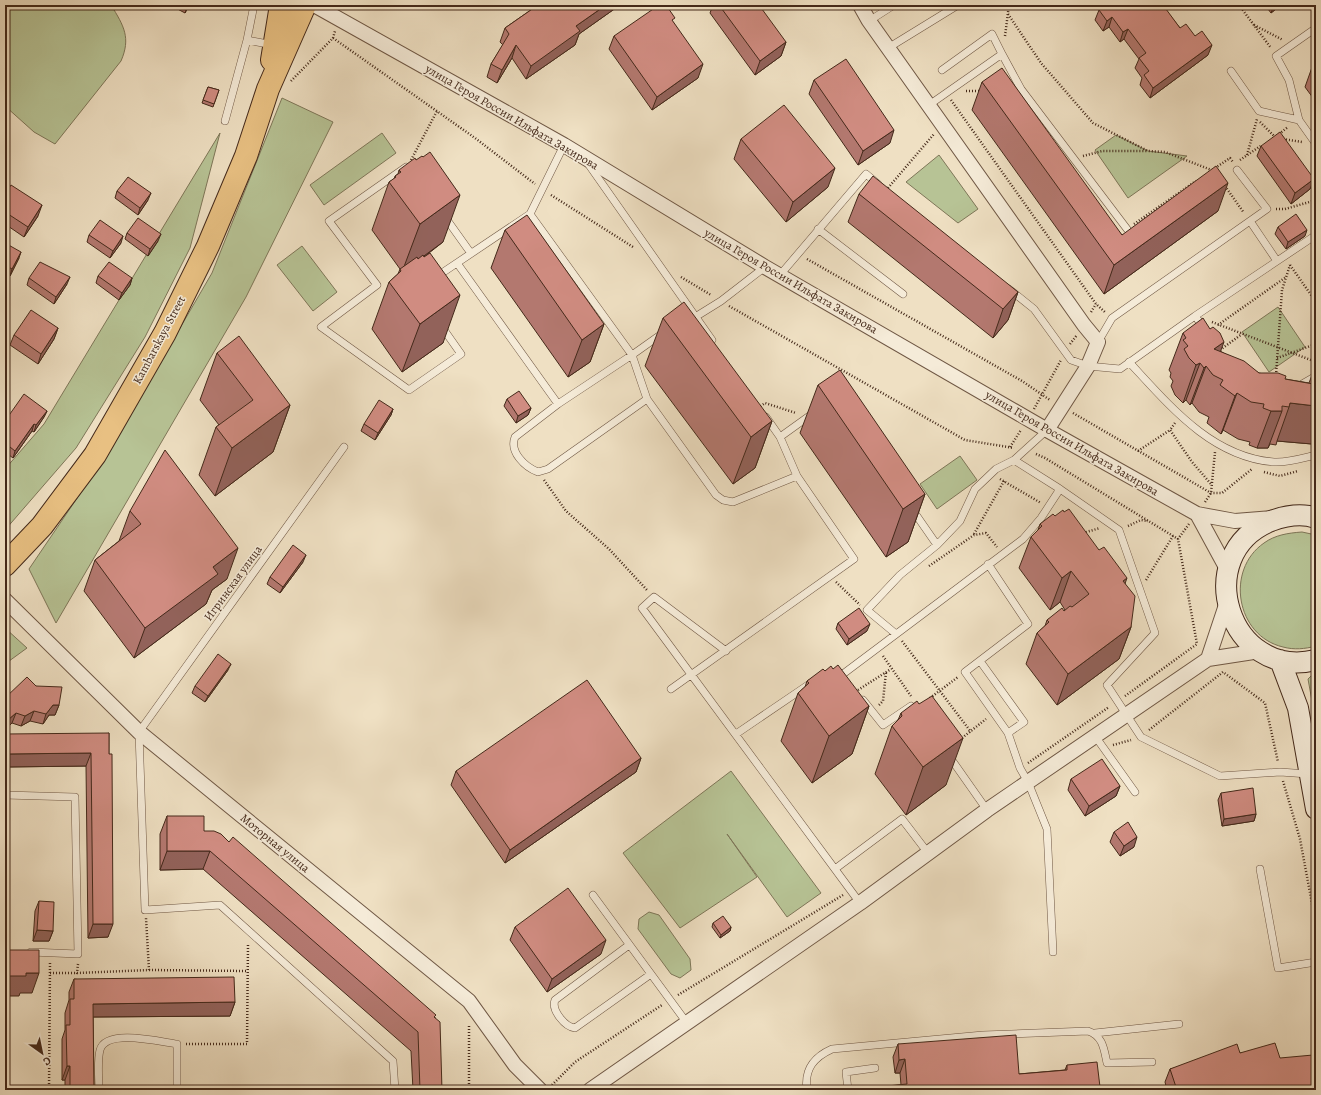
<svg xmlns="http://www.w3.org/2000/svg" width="1321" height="1095" viewBox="0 0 1321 1095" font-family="Alegreya,serif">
  <rect width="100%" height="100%" fill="#efe0c3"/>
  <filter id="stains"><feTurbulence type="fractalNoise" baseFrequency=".005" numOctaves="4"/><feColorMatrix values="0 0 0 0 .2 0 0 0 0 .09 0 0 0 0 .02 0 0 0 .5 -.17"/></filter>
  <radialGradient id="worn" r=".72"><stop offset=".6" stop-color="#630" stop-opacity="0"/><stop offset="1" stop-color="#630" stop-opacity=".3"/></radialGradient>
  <path fill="#b7c395" stroke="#7e7658" d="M5,5H111C124,26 131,38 121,61L55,144L34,132L5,106Z
    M282,98L333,122L246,297L56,623L29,569L103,460L212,273Z
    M220,133L190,248L145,337L76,448L5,530V469L44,424Z
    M382,133L396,153L324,205L310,185Z
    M1116,135L1148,151L1187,156L1128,198L1095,150Z
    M939,155L978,209L958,223L906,182Z
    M302,246L337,292L313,311L277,265Z
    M1278,307L1305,347L1269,372L1242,332Z
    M960,456L977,480L937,509L920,484Z
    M1302,532L1316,535V646C1305,649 1294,650 1283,647C1236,636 1225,570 1264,543C1275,535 1288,533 1302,532Z
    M5,628L27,648L5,664Z
    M1314,673H1316V723L1308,679Z
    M731,771L821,893L787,917L727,834L757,877L680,928L623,853Z
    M649,912L659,915L690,959L691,970L680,978L671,974L638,929L639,919Z"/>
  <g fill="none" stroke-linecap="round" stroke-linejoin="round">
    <g stroke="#6f5744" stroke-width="8">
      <path id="service" d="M869,21L894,5
        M1316,28L1276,56L1289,80L1299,120L1316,144
        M247,40L273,45
        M888,48L958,5
        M942,70L992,34L1002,54
        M1231,71L1259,111L1299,120
        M929,105L1002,54L1021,89L1127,229
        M225,121L247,40L254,5
        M589,165L712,340
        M406,167L329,221L377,285L321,327L409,390L461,354L442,327
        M530,214L632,355L663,333
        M445,217L470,252
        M1250,221L1277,261
        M818,229L903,294
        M457,263L558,404L632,355L647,399L716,495L723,500L733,502L797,476
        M780,275L866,174L878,184
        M436,277L530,214L564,145
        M1009,289L1034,309L1071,360L1088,366L1120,369L1195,316L1204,328
        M1195,316L1316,235
        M692,319L721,301L765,267
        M1098,342L1112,318L1267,209L1237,170
        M1129,362C1169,405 1211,457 1274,462C1287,463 1303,458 1316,455
        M1297,387L1316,376
        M558,404L515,437C509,452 525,467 538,472L548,469L647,399
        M780,437L812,414
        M344,447L139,732L145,910L220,905L393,1061L395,1090
        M1060,489L1119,530L1155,633L1107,685L1141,737L1220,776L1280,772L1308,774
        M912,509L937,545L960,521L975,489L996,469L1014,460
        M988,564L1028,624L965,672L1008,733L1020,768L1028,782L1047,829L1053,952
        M896,634L867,610L900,575L937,545
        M726,651L654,597L642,608L860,903
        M980,661L1024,722L1008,733
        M835,673L843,674L1023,539L1041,518L1060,489L1014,460L1047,430
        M671,689L854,559L797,476L780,437L766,417
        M863,700L883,725L911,706
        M736,734L811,683
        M1095,736L1135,792
        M949,756L987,810
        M5,795L75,797L78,954L31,952
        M835,869L902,819L928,853
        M1260,869L1278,968L1316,962
        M593,895L687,1023
        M629,945L555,1000C551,1010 565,1027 575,1028L651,974
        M1095,1033L1179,1024
        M99,1090C99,1078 97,1062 100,1050C106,1028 161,1042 177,1044V1090
        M807,1090C804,1069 814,1057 832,1049L983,1035L1088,1031C1103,1036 1104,1049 1107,1063L1152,1062
        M848,1090L846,1072L875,1068"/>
    </g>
    <g stroke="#6f5744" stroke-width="16">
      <path id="minor" d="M314,5L564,145L765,267L1047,430L1197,514L1235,521L1273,518
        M860,5L869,21L1084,325L1098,342L1088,366L1047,430
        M1197,514L1228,571
        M5,600L139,732L469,1001L515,1065L540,1090
        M1208,659L1227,602
        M590,1090L860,903L987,810L1208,659L1260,651"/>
    </g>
    <g stroke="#44291a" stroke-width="22">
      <path id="secondary" d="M1316,518C1302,513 1285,516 1271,521C1189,554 1229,681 1316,660
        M1280,660L1298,708L1316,809"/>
    </g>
    <g stroke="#44291a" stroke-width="24">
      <path id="primary" d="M272,60L281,5
        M5,565L42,526L95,455L165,333L208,246L246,156L268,89L305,5"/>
    </g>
    <path stroke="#44291a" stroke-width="2.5" stroke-dasharray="1 2" stroke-linecap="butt" d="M1239,5L1271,48
      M1008,14L1041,63L1093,123L1148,151L1165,152L1214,171
      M1254,25L1283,40
      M1005,36L1009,5
      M333,38L475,138L535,184
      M291,81L333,38L335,31
      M966,91H981
      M951,100L1096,304L1106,313
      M1260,122L1276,138
      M1279,134L1288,127
      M1283,139L1302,142
      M1247,155L1257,119
      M1083,156L1102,151H1147
      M411,160L437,111
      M1240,160L1262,145
      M1215,168L1230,158L1233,162
      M1225,186L1244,213
      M888,188L934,134
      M551,195L633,247
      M1276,209H1285L1313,201L1316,196
      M1134,224L1196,181
      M807,259L1022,381L1050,400
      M1290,265L1316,302
      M681,277L711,295
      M729,306L965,440L1014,448
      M1091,312L1096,304
      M1212,322L1316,362
      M1218,325L1286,277
      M1070,344L1077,335
      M1220,350L1242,334
      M1277,358L1316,344
      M1276,375L1282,290L1290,265
      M758,408L765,403L796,413
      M1034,409L1061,360
      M1073,413L1211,493H1222L1252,469
      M1175,423L1170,430L1192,462L1211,484
      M1010,447L1021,430
      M1138,451L1170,430
      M1036,454L1045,458L1178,539
      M1264,472L1280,476L1298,471
      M1000,479L1041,503
      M544,480L566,511L609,549L647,590
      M1205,502L1211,493L1215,452
      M1189,524L1178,539L1197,644
      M1128,526L1141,520L1148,521
      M1083,533L1100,528
      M974,534L1004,481
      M929,566L974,535L986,533L997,547
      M1146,580L1173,536
      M836,582L860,605
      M902,641L971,732
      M883,656L911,696
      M858,690L891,669
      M1125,696L1197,644
      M930,698L958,677
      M879,705L883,701L886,672
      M1149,730L1223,672L1265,703L1278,762
      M962,738L986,719
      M1113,745L1131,740
      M1028,763L1109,707
      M1283,781L1300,839L1316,925
      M78,964L77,973L149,970L146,918
      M149,970L247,971
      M50,973H77
      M678,995L843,895
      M186,1044H247L248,944
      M552,1085L575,1062L662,1005
      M49,1090L50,963
      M469,1090V1024"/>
    <use href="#service" stroke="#f5ebd8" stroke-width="7"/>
    <use href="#minor" stroke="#f5ebd8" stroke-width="14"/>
    <use href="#secondary" stroke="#f5ebd8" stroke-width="20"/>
    <use href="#primary" stroke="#e8c082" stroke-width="22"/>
  </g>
  <path fill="#b3786f" stroke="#44291a" d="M170,5H189L185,13Z
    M538,5H620L579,34L575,45L526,79L512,58L497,83L487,77L491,64L503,45L500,42L505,28Z
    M713,5H719L786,42L781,56L755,75L710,13Z
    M1105,5H1167L1165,9L1180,28L1208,55L1150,98L1140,85L1142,78L1135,68L1139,59L1124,39L1120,42L1109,27L1103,31L1095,20L1099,10Z
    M1265,5H1281L1271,13Z
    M673,22L698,78L652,110L609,49L614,36Z
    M1316,56V102L1305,87Z
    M814,80L890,143L858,165L809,94Z
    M982,82L1122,235L1218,211L1104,294L972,110Z
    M208,87L219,90L213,107L202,103Z
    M741,139L828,187L786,222L734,159Z
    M1261,146L1314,179L1310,189L1291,204L1257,156Z
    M399,170L443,242L424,257L443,343L402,372L372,329L389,282L398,274L400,269L372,230L389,182L394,179L395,176L398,174Z
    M117,191L148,200L138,215L115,198Z
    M5,194L38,216L24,237L5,224Z
    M859,194L1018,292L1008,320L993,338L848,222Z
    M1278,227L1305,236L1286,249L1275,234Z
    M505,230L604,324L590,362L568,377L491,268Z
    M127,233L158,241L148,256L125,239Z
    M89,235L121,243L110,258L87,242Z
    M5,243L19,258L10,276L5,273Z
    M98,276L132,278L130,285L119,300L96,283Z
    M29,278L67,284L54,304L27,285Z
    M663,318L772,421L755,468L733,484L645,366Z
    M58,328L54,339L38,364L10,345L14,335Z
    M1183,333L1220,351L1259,373L1285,379L1309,383L1312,375L1316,374V443L1312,444L1277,441L1276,445L1270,444L1268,448H1257L1249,445L1250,442L1238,439L1223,430L1221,434L1207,423L1209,417L1199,412L1192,403L1190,405L1186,400L1183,403L1175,395L1171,386L1173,381L1170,377L1171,373L1169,370Z
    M217,353L290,405L273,452L215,496L199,475L216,427L219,425L200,400Z
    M818,385L925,494L908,542L886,557L800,433Z
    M507,399L531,408L528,415L516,423L504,406Z
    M393,409L391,415L375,440L361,431L364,424Z
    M47,411L44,417L34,432L32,431L13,458L5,452V421Z
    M130,511L227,579L212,590L206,604L134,658L84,591L95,560L119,541Z
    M1055,516L1099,550L1125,583L1131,627L1119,659L1057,705L1026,664L1037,633L1045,626L1047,620L1065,610L1060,602L1050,610L1019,568L1031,537L1038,530L1040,524Z
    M303,562L280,593L267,584L270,577Z
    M838,623L867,631L847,645L836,629Z
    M833,669L869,706L852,754L812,783L781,741L798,693L805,687L807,681L825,671Z
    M228,670L205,702L192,693L195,686Z
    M36,686L59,705L55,715H49L43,724L30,721L21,726L12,723L6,729L5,728V698Z
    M901,713L946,785L906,815L875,774L892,726L898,720Z
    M109,733L108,937L88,938L86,766L5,767Z
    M641,758L636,772L505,863L451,785L456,771Z
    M1071,779L1120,786L1116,796L1085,816L1068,790Z
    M1221,793L1256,814L1254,821L1222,826L1218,800Z
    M167,816L204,831L435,1017L442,1090H413L411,1051L203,869L160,870V834Z
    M1114,832L1134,847L1120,856L1110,842Z
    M39,901L53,931L49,941H33L35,911Z
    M713,923L731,927L730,931L720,938L712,927Z
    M515,927L601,954L547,992L510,940Z
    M74,979L235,1002L230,1016L93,1017L94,1090H65V1080H62V1039L65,1030V1013L69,1000V992Z
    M898,1044L1019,1074L1065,1070L1067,1065L1099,1090H876L877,1087L901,1085L900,1073H895L893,1057Z
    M1240,1053L1280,1058L1316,1090H1167L1165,1082L1170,1069Z"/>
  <path fill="#92625a" stroke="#44291a" d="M188,5H189L185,13Z
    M606,5H620L579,34L575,45L526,79L531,66L576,26Z
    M1162,5H1167L1165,11Z
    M1274,5H1281L1271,13Z
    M1112,17L1109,27L1103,31L1107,21Z
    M1128,29L1124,39L1120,42L1123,32Z
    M786,42L781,56L755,75L760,61Z
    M516,45L512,58L497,83L502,70Z
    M1212,45L1208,55L1150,98L1153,88Z
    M703,64L698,78L652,110L657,97Z
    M894,130L890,143L858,165L863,151Z
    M835,168L828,187L786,222L793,202Z
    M1314,179L1310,189L1291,204L1295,193Z
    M1228,183L1218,211L1104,294L1114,265Z
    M151,193L148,200L138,215L140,208Z
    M460,195L443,242L402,272L420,224Z
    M42,205L38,216L24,237L28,227Z
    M1307,230L1305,236L1286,249L1288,242Z
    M161,234L158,241L148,256L150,249Z
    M123,236L121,243L110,258L113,251Z
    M21,252L19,258L10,276L12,269Z
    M70,277L67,284L54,304L56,297Z
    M132,278L130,285L119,300L122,293Z
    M1018,292L1008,320L993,338L1003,309Z
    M460,295L443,343L402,372L420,324Z
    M604,324L590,362L568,377L582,340Z
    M58,328L54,339L38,364L41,354Z
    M1224,342L1212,374L1214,349Z
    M1200,363L1186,400L1183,403L1196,365Z
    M1206,366L1192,403L1190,405L1204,368Z
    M1237,393L1223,430L1221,434L1235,396Z
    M1290,403L1316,406V443L1312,444L1277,441L1289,407Z
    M290,405L273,452L215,496L232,448Z
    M531,408L528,415L516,423L518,416Z
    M393,409L391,415L375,440L378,433Z
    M47,411L44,417L34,432L36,425Z
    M1271,411H1282L1268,448H1257Z
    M772,421L755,468L733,484L751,437Z
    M34,424L32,431L13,458L15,451Z
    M925,494L908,542L886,557L903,509Z
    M238,548L227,579L212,590L206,604L134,658L145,628L213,567Z
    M306,555L303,562L280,593L283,587Z
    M1071,571L1060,602L1050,610L1062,578Z
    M1127,578L1116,609L1123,581Z
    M870,624L867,631L847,645L849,639Z
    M1131,627L1119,659L1057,705L1068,674Z
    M231,664L228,670L205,702L208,696Z
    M53,705H59L55,715H49L43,724L46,714Z
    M869,706L852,754L812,783L829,736Z
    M34,711L30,721L21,726L25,716Z
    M16,713L12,723L6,729L9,719Z
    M963,738L946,785L906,815L923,767Z
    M91,753L86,766L5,767V754Z
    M641,758L636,772L505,863L510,850Z
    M1120,786L1116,796L1085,816L1089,806Z
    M1256,814L1254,821L1222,826L1224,819Z
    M1137,837L1134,847L1120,856L1124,846Z
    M167,851H210L203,869L160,870Z
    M93,924H113L108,937L88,938Z
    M731,927L730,931L720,938L721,935Z
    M37,930L53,931L49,941H33Z
    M606,940L601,954L547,992L552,979Z
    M26,973H39L32,993H20L19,996H5V976Z
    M235,1002L230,1016L88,1017L93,1004Z
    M905,1059L900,1073H895L899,1060Z
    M67,1066H70L65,1080H62Z
    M1100,1087L1099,1090H1068Z"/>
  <path fill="#d08c81" stroke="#44291a" d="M538,5H606L576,26L580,31L531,66L516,45L502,70L491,64L509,34L505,28Z
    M659,5H666L675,18L672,20L703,64L657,97L614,36Z
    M719,5H759L786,42L760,61Z
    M1105,5H1163L1180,28L1186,24L1195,36L1202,31L1212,45L1153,88L1144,75L1149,71L1139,58L1146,53L1128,29L1123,32L1112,17L1107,21L1099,10Z
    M846,59L894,130L863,151L814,80Z
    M1002,68L1122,235L1216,166L1228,183L1114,265L982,82Z
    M208,87L219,90L214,104L203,100Z
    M784,105L835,168L793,202L741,139Z
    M1280,132L1314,179L1295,193L1261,146Z
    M430,152L460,195L420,224L389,182L396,177L395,176L401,172L399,170L415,158L416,160L422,156L423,157Z
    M873,176L1018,292L1003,309L859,194Z
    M128,177L151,193L140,208L117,191Z
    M11,185L42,205L28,227L5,212V194Z
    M1296,214L1307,230L1288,242L1278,227Z
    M527,215L604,324L582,340L505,230Z
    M138,218L161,234L150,249L127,233Z
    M100,220L123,236L113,251L89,235Z
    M5,243L21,252L12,269L5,265Z
    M430,253L460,295L420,324L389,282L401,271L400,269L417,257L418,259L423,255L424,257Z
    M40,262L70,277L56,297L29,278Z
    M109,262L132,278L122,293L98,276Z
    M684,302L772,421L751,437L663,318Z
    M31,310L58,328L41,354L14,335Z
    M1203,318L1210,329L1213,327L1220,333L1224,342L1214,349L1244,361L1259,373H1278L1286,376L1285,379L1313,384L1312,375L1316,374V406L1290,403L1289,407L1282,406V411H1271L1263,408L1264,404L1251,402L1237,393L1235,396L1220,385L1223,380L1213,375L1206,366L1204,368L1200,363L1196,365L1189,358L1184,349L1188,346L1183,340L1186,338L1183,333Z
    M239,336L290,405L232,448L216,427L253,400L217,353Z
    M840,370L925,494L903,509L818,385Z
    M519,391L531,408L518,416L507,399Z
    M24,394L47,411L36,425L34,424L15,451L5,443V421Z
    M379,400L393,409L378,433L364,424Z
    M165,450L238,548L213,567L218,574L145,628L95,560L141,524L130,511Z
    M1069,509L1099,550L1104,547L1127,578L1123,581L1135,596L1131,627L1068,674L1037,633L1049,622L1047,620L1062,608L1064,611L1070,606L1072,607L1089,594L1071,571L1062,578L1031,537L1042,526L1040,524L1053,514L1055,516L1063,510L1064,512Z
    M293,545L306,555L283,587L270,577Z
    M859,608L870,624L849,639L838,623Z
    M218,654L231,664L208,696L195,686Z
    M838,665L869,706L829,736L798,693L809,683L807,681L823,669L825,671L831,666L833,669Z
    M27,677L36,686L62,687L59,705H53L46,714L34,711L25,716L16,713L9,719L5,714V698Z
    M587,680L641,758L510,850L456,771Z
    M932,696L963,738L923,767L892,726L902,716L901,713L917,701L919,704Z
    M109,733V754H112L113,924H93L91,753L5,754V734Z
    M1102,759L1120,786L1089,806L1071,779Z
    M1253,788L1256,814L1224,819L1221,793Z
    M167,816H204V831H214L221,834L229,842L233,837L436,1015L434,1017L440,1022L442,1090H420L418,1032L210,851H167Z
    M1128,822L1137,837L1124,846L1114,832Z
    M568,888L606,940L552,979L515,927Z
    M39,901L54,902L53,931L37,930Z
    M723,916L731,927L721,935L713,923Z
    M5,950H39V973H26V976H5Z
    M234,977L235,1002L93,1004L94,1090H70V1066H67L66,1025H70V999H74V979Z
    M1016,1035L1019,1074L1067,1070V1065L1097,1062L1100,1087L1068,1090H877V1087L907,1084L905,1059L899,1060L898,1044Z
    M1275,1043L1280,1058L1313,1055L1316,1090H1177L1170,1069L1237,1044L1240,1053Z
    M328,1087V1090H301V1088Z
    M251,1088H278V1090H251Z"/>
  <g text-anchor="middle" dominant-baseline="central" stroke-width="3" stroke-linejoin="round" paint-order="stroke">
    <g font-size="12" fill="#44291a" stroke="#f5ebd8">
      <text transform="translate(512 117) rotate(30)">улица Героя России Ильфата Закирова</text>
      <text transform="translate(791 281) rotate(30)">улица Героя России Ильфата Закирова</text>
      <text transform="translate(159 340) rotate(-62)">Kambarskaya Street</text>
      <text transform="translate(1072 443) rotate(30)">улица Героя России Ильфата Закирова</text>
      <text transform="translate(233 583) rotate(-54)">Игринская улица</text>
      <text transform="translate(275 843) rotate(39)">Моторная улица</text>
    </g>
  </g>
  <rect width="1321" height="1095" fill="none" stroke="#efe0c3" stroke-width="20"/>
  <rect x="6" y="6" width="1309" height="1083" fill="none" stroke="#44291a" stroke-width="2"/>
  <rect x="10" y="10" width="1301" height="1075" fill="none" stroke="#44291a"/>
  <g transform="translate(42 1053) rotate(147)" stroke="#f5ebd8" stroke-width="3" paint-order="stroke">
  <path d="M0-3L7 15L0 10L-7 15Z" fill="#44291a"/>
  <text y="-6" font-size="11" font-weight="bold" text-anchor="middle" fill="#44291a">С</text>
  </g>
  <rect width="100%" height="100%" filter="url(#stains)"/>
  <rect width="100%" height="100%" fill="url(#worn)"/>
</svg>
